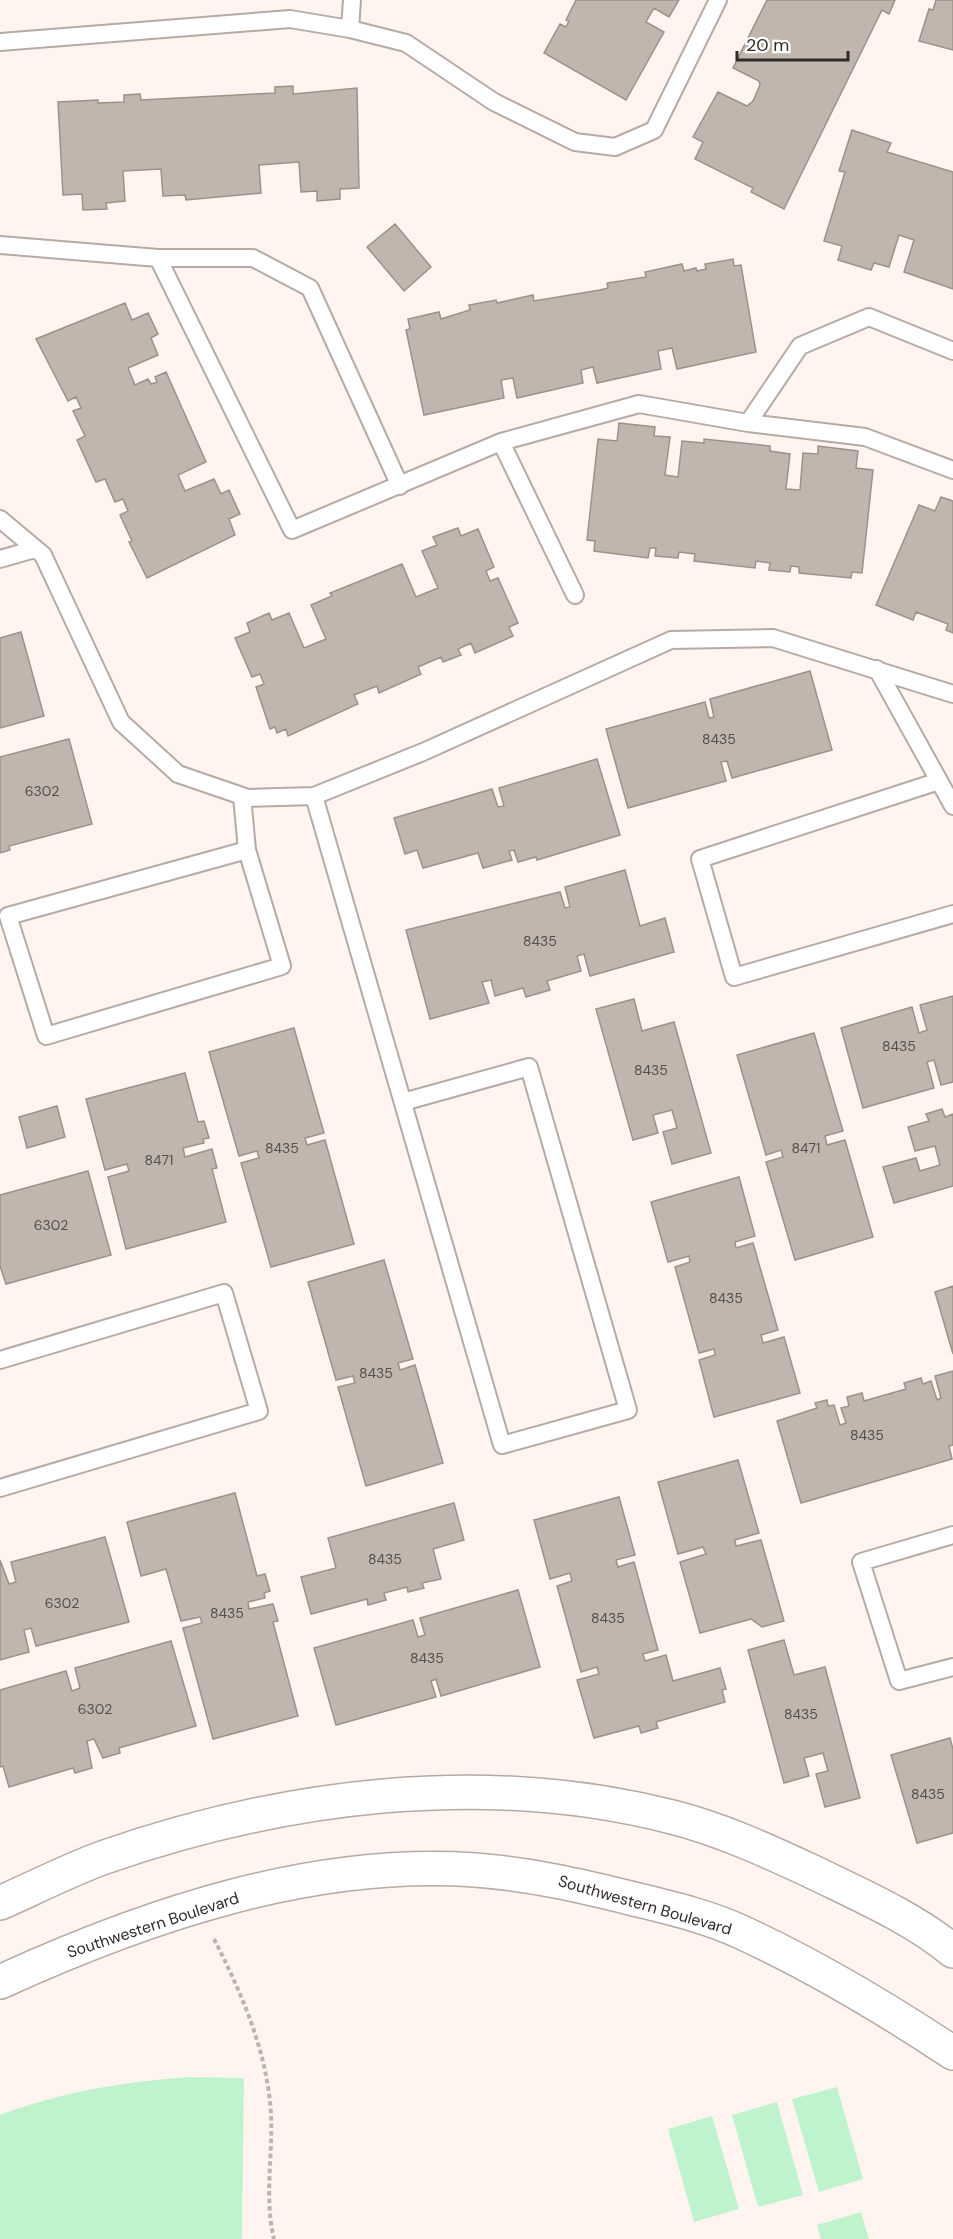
<svg xmlns="http://www.w3.org/2000/svg" width="953" height="2239" viewBox="0 0 953 2239" font-family="'DM Sans',sans-serif">
  <rect width="100%" height="100%" fill="#fff4ef"/>
  <path fill="#bff3ce" d="M188,2077L244,2078L242,2239H0V2115C61,2092 123,2082 188,2077Z
    M837,2087L863,2179L819,2192L792,2099Z
    M777,2102L803,2195L758,2207L732,2115Z
    M712,2116L739,2209L694,2222L668,2129Z
    M861,2212L869,2239H821L817,2225Z"/>
  <path fill="#c0b6ad" stroke="#9c9289" stroke-width="1.5" d="M576,0H679L669,17L654,8L646,22L664,32L626,100L544,53L560,24L566,27L569,21L566,20Z
    M767,0H895L889,14L882,10L784,209L751,192L753,188L695,159L703,142L693,137L718,92L747,106L753,101L760,85L759,81L733,68Z
    M936,0H953V50L919,41L929,9L933,10Z
    M293,86V94L357,88L359,188L340,189V199L317,201V191L301,192L299,162L259,165L261,193L186,200L185,195L163,196L161,169L123,171L125,201L106,203L107,209L83,210L82,194L63,195L58,102L98,100V103L124,102V95L140,94L141,100L275,93V87Z
    M852,130L891,143L887,152L953,172V289L904,272L914,240L899,235L889,267L874,263L871,270L838,260L842,246L824,241L845,172L839,171Z
    M395,224L431,267L404,291L367,247Z
    M733,259L734,266L741,265L756,352L677,369L672,348L658,351L661,369L597,383L593,367L581,370L583,383L517,398L513,378L501,380L504,398L424,415L406,330L410,329L408,319L439,312L441,319L470,310L469,305L496,300L497,303L533,295L534,301L600,290L608,288L607,283L646,277L645,272L682,264L684,271L696,268L697,271L706,269L705,264Z
    M125,303L132,320L148,313L158,334L151,338L158,355L128,368L135,385L148,379L151,384L157,382L155,377L166,372L206,462L178,475L185,491L214,479L221,494L229,490L240,514L229,519L235,535L147,578L129,542L132,541L120,515L128,511L123,499L115,502L105,479L96,482L77,440L85,436L73,411L81,408L76,397L68,401L36,339Z
    M619,423L655,427L654,436L670,437L665,475L678,477L682,441L704,443V439L770,446V451L790,454L786,489L800,490L803,453L818,454V446L858,451L856,468L873,470L862,573L852,572L851,578L799,573V567L791,566L790,572L769,570L770,563L756,561L755,568L694,561L695,554L679,552L678,558L655,556L656,548H650L648,558L594,551L595,541L587,540L598,439L617,441Z
    M941,497L953,501V633L946,630L948,624L916,612L913,620L876,605L919,505L935,511Z
    M458,528L461,536L478,529L494,567L486,571L490,581L498,578L518,623L509,627L513,636L475,653L471,643L458,649L461,655L443,662L441,657L418,667L421,674L379,693L377,686L354,695L358,704L288,736L286,729L277,733L275,727L270,729L256,687L264,684L260,674L252,677L235,638L250,632L247,623L269,613L272,620L289,613L304,648L326,639L311,605L332,596L330,593L402,564L416,597L438,588L422,551L437,545L433,537Z
    M21,632L44,716L0,728V638Z
    M810,671L832,750L732,778L727,761L721,762L726,781L628,808L606,729L705,702L709,718L714,717L710,699Z
    M69,739L92,824L9,846L10,850L0,853V757Z
    M597,759L620,835L537,860L536,857L518,862L514,850L509,851L512,860L483,868L478,853L423,868L417,850L405,854L394,818L492,789L498,807L504,806L499,788Z
    M625,870L640,926L665,918L674,952L590,976L584,954L577,956L581,971L547,981L550,990L526,997L523,988L495,996L491,980L482,982L489,1003L430,1019L406,930L560,892L565,908L570,907L565,887Z
    M953,996V1082L941,1085L934,1060L927,1062L934,1088L863,1108L841,1028L912,1007L919,1033L927,1030L920,1005Z
    M634,999L642,1031L674,1022L711,1153L672,1164L663,1132L677,1128L672,1110L653,1115L658,1133L633,1140L596,1009Z
    M294,1028L324,1133L305,1138L307,1145L325,1140L354,1244L271,1267L241,1163L259,1158L257,1151L239,1156L209,1052Z
    M814,1033L843,1131L825,1136L827,1145L845,1140L873,1237L795,1260L766,1162L783,1157L781,1150L766,1155L737,1055Z
    M185,1073L198,1122L204,1121L209,1138L203,1139L204,1143L183,1148L185,1157L212,1149L217,1168L212,1169L226,1222L126,1249L108,1177L129,1171L127,1164L105,1170L86,1099Z
    M57,1106L65,1137L27,1148L19,1117Z
    M942,1109L945,1117L953,1114V1186L894,1203L883,1167L916,1158L920,1171L940,1165L935,1146L915,1151L908,1127L929,1121L926,1114Z
    M88,1171L111,1255L6,1284L0,1266V1195Z
    M739,1177L755,1236L735,1242L736,1248L753,1243L778,1330L761,1335L763,1343L784,1337L800,1393L714,1417L699,1360L715,1355L714,1349L699,1353L675,1267L690,1262L689,1256L668,1262L651,1202Z
    M384,1260L413,1359L398,1363L400,1370L415,1365L443,1463L366,1486L338,1387L355,1383L353,1376L336,1380L308,1282Z
    M953,1286V1354L935,1292Z
    M953,1371V1445L949,1446L952,1459L801,1503L777,1421L817,1408L815,1403L827,1400L828,1406L834,1405L840,1425L846,1423L841,1408L849,1406L847,1397L862,1393L864,1401L906,1389L904,1383L921,1378L923,1384L931,1381L937,1400L941,1398L935,1376Z
    M738,1460L759,1533L735,1540L736,1546L761,1540L784,1621L762,1627L751,1619L700,1633L680,1562L706,1554L703,1547L678,1554L658,1482Z
    M235,1493L257,1576L265,1574L270,1591L264,1593L265,1598L248,1602L249,1609L273,1604L278,1621L273,1622L298,1716L213,1739L183,1628L202,1623L200,1617L181,1621L166,1569L141,1576L127,1522Z
    M619,1497L635,1555L616,1560L618,1567L634,1562L658,1650L643,1654L645,1661L666,1655L673,1681L720,1668L726,1689L722,1690L725,1702L656,1722L658,1728L641,1733L639,1726L594,1738L577,1680L599,1674L597,1667L581,1672L557,1586L572,1581L570,1573L550,1579L534,1520Z
    M454,1503L464,1540L433,1549L441,1579L422,1583L424,1588L408,1592L407,1587L384,1593L386,1600L368,1605L367,1599L311,1614L301,1577L336,1568L328,1538Z
    M105,1537L129,1622L36,1646L31,1628L24,1630L29,1652L0,1660V1560L9,1584L16,1582L11,1562Z
    M518,1590L540,1667L441,1696L436,1679L431,1681L436,1697L336,1725L314,1648L413,1620L418,1637L425,1635L420,1618Z
    M784,1640L794,1675L825,1667L860,1798L825,1807L816,1774L828,1771L823,1753L804,1758L809,1776L784,1783L748,1650Z
    M171,1641L196,1726L119,1748L120,1753L103,1758L94,1739L87,1741L92,1768L75,1773L73,1768L9,1787L3,1766L0,1767V1690L66,1671L72,1691L80,1688L75,1668Z
    M950,1738L953,1749V1833L917,1843L891,1755Z"/>
  <g fill="none" stroke-linecap="round" stroke-linejoin="round">
    <g stroke="#b7aaa4" stroke-width="20">
      <path id="lane" d="M350,29L352,0
        M0,42L290,19L350,29L406,43L494,102L575,142L615,147L654,130L718,0
        M0,245L158,258H253L310,288L400,486
        M158,258L292,530L501,442L639,404L748,423L865,437L953,470
        M748,423L800,346L869,317L953,351
        M501,442L575,595
        M0,519L43,555L121,722L178,774L248,798L314,796L423,752L671,640L773,638L953,694
        M0,559L35,549
        M877,669L953,806
        M939,781L700,859L734,977L953,914
        M242,796L247,850L8,916L46,1036L282,966L247,850
        M314,796L502,1445L628,1410L529,1067L403,1102
        M0,1360L224,1293L259,1411L0,1488
        M953,1535L861,1562L899,1681L953,1667"/>
    </g>
    <g stroke="#b7aaa4" stroke-width="36">
      <path id="secondary" d="M0,1903C34,1888 67,1871 102,1858C283,1795 484,1769 672,1817C720,1829 768,1851 813,1872C860,1895 913,1918 953,1951
        M0,1982C147,1915 311,1859 475,1870C528,1874 578,1885 630,1898C666,1907 707,1916 741,1932C815,1966 885,2008 953,2053"/>
    </g>
    <path stroke="#bdb4b0" stroke-width="4" stroke-dasharray="4.5 3" stroke-linecap="butt" d="M214,1939C240,1990 264,2044 270,2102C275,2147 263,2194 274,2239"/>
    <use href="#lane" stroke="#fff" stroke-width="16"/>
    <use href="#secondary" stroke="#fff" stroke-width="33"/>
  </g>
  <g text-anchor="middle" dominant-baseline="central" stroke-width="6" stroke-linejoin="round" paint-order="stroke">
    <g font-size="14" fill="#554e4a">
      <text x="719" y="739">8435</text>
      <text x="42" y="791">6302</text>
      <text x="540" y="941">8435</text>
      <text x="899" y="1046">8435</text>
      <text x="651" y="1070">8435</text>
      <text x="282" y="1148">8435</text>
      <text x="806" y="1148">8471</text>
      <text x="159" y="1160">8471</text>
      <text x="51" y="1225">6302</text>
      <text x="726" y="1298">8435</text>
      <text x="376" y="1373">8435</text>
      <text x="867" y="1435">8435</text>
      <text x="385" y="1559">8435</text>
      <text x="62" y="1603">6302</text>
      <text x="227" y="1613">8435</text>
      <text x="608" y="1618">8435</text>
      <text x="427" y="1658">8435</text>
      <text x="95" y="1709">6302</text>
      <text x="801" y="1714">8435</text>
      <text x="928" y="1794">8435</text>
    </g>
    <g font-size="16" fill="#312b29" stroke="#fff">
      <text transform="translate(645 1905) rotate(16)">Southwestern Boulevard</text>
      <text transform="translate(153 1925) rotate(-18)">Southwestern Boulevard</text>
    </g>
  </g>
  <path d="M737 51v9h111v-9" fill="none" stroke="#312b29" stroke-width="3"/>
  <text x="746" y="51" font-size="18" fill="#312b29" stroke="#ffffff" stroke-width="4.5" paint-order="stroke">20 m</text>
</svg>
